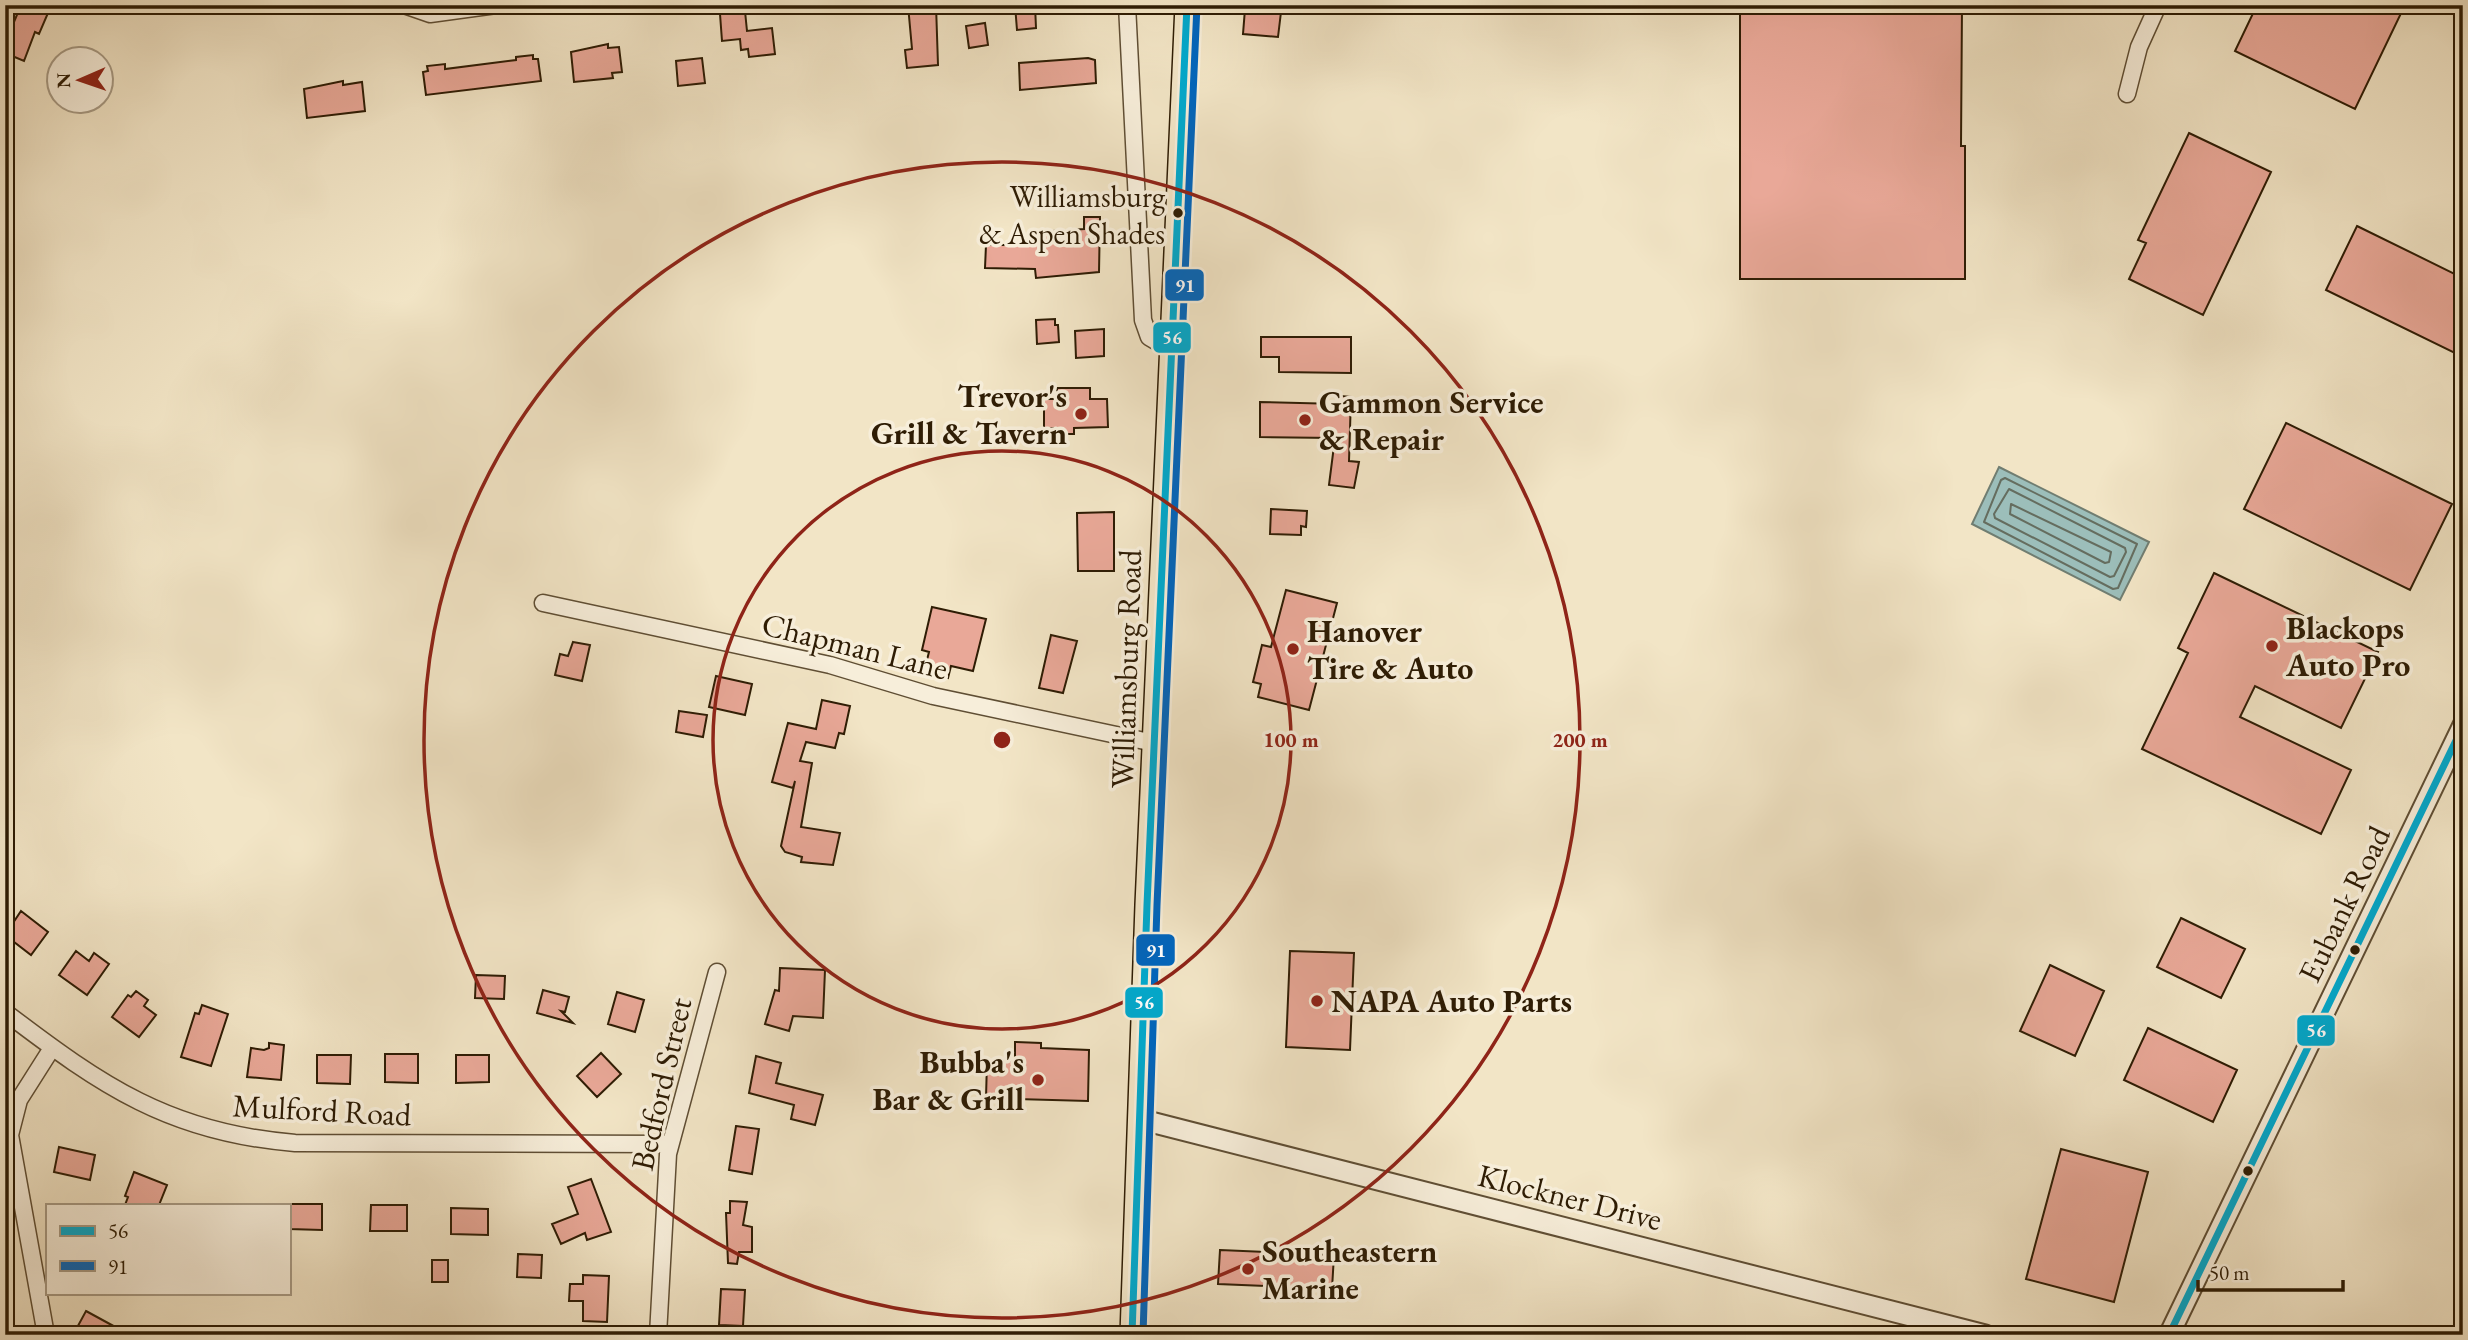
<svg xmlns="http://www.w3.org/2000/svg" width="2468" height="1340" viewBox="0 0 2468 1340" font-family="'EB Garamond',serif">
  <rect width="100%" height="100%" fill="#f2e5c6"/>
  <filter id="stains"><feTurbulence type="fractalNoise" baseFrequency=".00286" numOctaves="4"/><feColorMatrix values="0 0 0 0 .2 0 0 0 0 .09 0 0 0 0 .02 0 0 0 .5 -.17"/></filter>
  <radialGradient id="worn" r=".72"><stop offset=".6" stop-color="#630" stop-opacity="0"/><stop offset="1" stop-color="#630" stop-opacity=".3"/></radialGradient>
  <path fill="#9cbeba" stroke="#707d71" stroke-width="2" d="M1999,467L2149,542L2120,600L1972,524Z"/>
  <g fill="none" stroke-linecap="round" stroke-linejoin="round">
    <path stroke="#656d5f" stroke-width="2" d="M2005,478L2137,544L2118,588L2113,589L1984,522L2001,480Z
      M2009,489L2125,548L2126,552L2114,576L2110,577L1995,518L1994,514Z
      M2011,504L2111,552L2109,562L2105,563L2010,514Z"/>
  </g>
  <path fill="#e9a898" stroke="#2e1c04" stroke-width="2" d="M21,5H30L48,13L39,34L35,32L24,61L5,53V19L14,22Z
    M908,5H936L938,65L907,68L905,50L912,49Z
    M1015,5H1035L1036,28L1017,30Z
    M1740,5H1962L1961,146H1965V279H1740Z
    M2257,5H2405L2355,109L2235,51Z
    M1245,9L1281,12L1278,37L1243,34Z
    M745,11L747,31L772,28L775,54L749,57L748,49L741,50L740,39L722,41L720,14Z
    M985,23L988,45L969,48L966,26Z
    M608,44V48L619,47L622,72L612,73L613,78L574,82L571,52Z
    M533,55V59H538L541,81L426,95L423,72L428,71L427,66L445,64V69L516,60V57Z
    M702,58L705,83L678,86L676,61Z
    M1088,58L1095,60L1096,83L1020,90L1019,63Z
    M343,81V85L362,82L365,111L307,118L304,89Z
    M2189,133L2271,172L2203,315L2129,279L2146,243L2138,240Z
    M1084,217H1100L1099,272L1036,278L1035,269L985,268L986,245H1040L1038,232L1084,229Z
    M2357,226L2463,278V357L2326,290Z
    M1055,319V325H1058L1059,342L1037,344L1036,320Z
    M1104,329V356L1076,358L1075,331Z
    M1261,337H1351V373L1279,372V357H1261Z
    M1057,388H1090V399H1107L1108,427L1074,428V434H1055V428L1044,429V399H1057Z
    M1340,396L1351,397L1349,461L1359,462L1354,488L1329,485L1335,438L1260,437V402L1339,404Z
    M2286,423L2452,504L2410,590L2244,509Z
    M1271,509L1307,511L1306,527L1301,526V535L1270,534Z
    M1114,512V571H1078L1077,513Z
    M2214,573L2378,652L2341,728L2255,686L2240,717L2351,770L2321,834L2142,749L2188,653L2178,648Z
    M1286,590L1337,603L1309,710L1258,697L1261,684L1253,682L1262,645L1271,647Z
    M932,607L986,619L973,671L951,666L948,678L924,672L929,652L922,650Z
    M1051,635L1077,641L1063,693L1039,688Z
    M573,642L590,645L582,681L555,675L560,654L568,656Z
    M716,676L752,684L745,715L709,707Z
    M822,700L850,706L844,734L839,733L835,748L806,742L800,761L812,763L801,827L840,833L833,865L801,862L802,857L785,852L781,846L795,781L793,788L772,782L788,723L816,729Z
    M679,711L707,715L703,737L676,732Z
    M21,911L48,932L31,955L5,935Z
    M2181,918L2245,949L2221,998L2157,967Z
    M76,951L89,961L94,953L109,964L87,995L59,975Z
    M1290,951L1354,953L1350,1050L1286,1047Z
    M2050,965L2104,991L2075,1056L2020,1031Z
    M780,968L825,970L823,1018L793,1016L789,1031L765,1024L775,990L779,991Z
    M476,975L505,976L504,999L475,998Z
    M543,990L569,997L565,1012L561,1011L573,1023L537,1013Z
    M136,991L148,1000L144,1006L156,1015L139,1037L112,1017L128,995L131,997Z
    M617,992L644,1000L635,1032L608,1024Z
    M202,1005L228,1014L211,1066L181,1057L195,1013L199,1014Z
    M2148,1028L2237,1070L2213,1122L2124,1080Z
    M1015,1042L1041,1043V1048L1089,1050L1088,1101L986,1098L987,1061H1015Z
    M269,1043L284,1045L281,1080L247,1077L251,1048L264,1050L269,1048Z
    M601,1053L621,1074L597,1097L577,1076Z
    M385,1054H418V1083L385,1082Z
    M317,1055H351L350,1084L317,1083Z
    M456,1055H489V1082L456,1083Z
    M756,1056L781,1063L776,1083L823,1095L815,1125L791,1119L794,1105L749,1093Z
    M736,1126L759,1129L752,1174L729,1170Z
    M59,1147L95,1155L90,1180L54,1172Z
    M2061,1149L2148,1172L2114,1302L2026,1279Z
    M134,1172L167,1185L159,1205H125L128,1197L125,1196Z
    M591,1179L611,1232L587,1240L585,1233L561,1244L552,1224L578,1214L568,1187Z
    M730,1201L747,1202L743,1225L752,1227V1252H739L737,1264L728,1263L726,1213H730Z
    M289,1204H322V1230L289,1229Z
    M371,1205H407V1231H370Z
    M451,1208L488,1209V1235L451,1234Z
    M1220,1250L1334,1255L1332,1289L1218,1284Z
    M518,1254L542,1255L541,1278L517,1277Z
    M432,1260H448V1282H432Z
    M583,1275L609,1276L607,1322L583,1321V1301H569L570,1284H583Z
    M721,1289L745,1290L743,1326L719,1325Z
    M86,1311L130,1335H73Z"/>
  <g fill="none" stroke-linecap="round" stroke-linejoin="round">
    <g stroke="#5f4e34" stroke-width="19">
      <path id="minor" d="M404,5L430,14L496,5
        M1127,5L1143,320L1149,337L1171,350
        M2127,94L2139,47L2158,5
        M543,603L830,665L933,696L1154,743
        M5,1012C102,1086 170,1133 295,1143L669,1144
        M46,1335L10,1135L19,1100L52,1048
        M658,1335L668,1154L717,972"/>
    </g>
    <g stroke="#5f4e34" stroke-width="23">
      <path id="tertiary" d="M1139,1119L1985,1335
        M2169,1335L2463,725"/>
    </g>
    <g stroke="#2e1c04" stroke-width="26">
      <path id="primary" d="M1132,1335L1147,905L1187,5"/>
    </g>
    <use href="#minor" stroke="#f7eeda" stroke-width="16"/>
    <use href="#tertiary" stroke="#f7eeda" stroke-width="19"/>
    <use href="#primary" stroke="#f2e5c6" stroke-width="23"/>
    <g stroke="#f7eeda" stroke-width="12">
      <path id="bus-1" d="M1132,1335L1147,905L1187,5
        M2169,1335L2463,726"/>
    </g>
    <g stroke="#f7eeda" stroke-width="12">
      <path id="bus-2" d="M1143,1335L1157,905L1197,5"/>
    </g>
    <use href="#bus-1" stroke="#00a9ce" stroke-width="7"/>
    <use href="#bus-2" stroke="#0065bd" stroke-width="7"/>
  </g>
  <g fill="none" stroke="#8f2418" stroke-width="3.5">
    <circle cx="1002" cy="740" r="289"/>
    <circle cx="1002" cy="740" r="578"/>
  </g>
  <g fill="#2e1c04" stroke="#f7eeda" stroke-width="2.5">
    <circle cx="1178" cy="213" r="6"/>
    <circle cx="2355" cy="950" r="6"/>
    <circle cx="2248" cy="1171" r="6"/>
  </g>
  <g fill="#8f2418" stroke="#f7eeda" stroke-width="2.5">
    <circle cx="1081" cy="414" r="7"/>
    <circle cx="1305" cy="420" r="7"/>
    <circle cx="2272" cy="646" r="7"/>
    <circle cx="1293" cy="649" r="7"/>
    <circle cx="1317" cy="1001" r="7"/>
    <circle cx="1038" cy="1080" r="7"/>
    <circle cx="1248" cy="1269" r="7"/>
  </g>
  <g text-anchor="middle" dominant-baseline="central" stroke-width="7" stroke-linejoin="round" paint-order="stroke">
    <g font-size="30" fill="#2e1c04" stroke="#f7eeda" text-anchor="end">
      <text x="1165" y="196">Williamsburg<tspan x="1165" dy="37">&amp; Aspen Shades</tspan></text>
    </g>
    <g font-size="32" font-weight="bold" fill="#2e1c04" stroke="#f7eeda" text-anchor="start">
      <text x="1067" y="396" text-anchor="end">Trevor's<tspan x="1067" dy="37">Grill &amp; Tavern</tspan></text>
      <text x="1319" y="402">Gammon Service<tspan x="1319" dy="37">&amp; Repair</tspan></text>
      <text x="2286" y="628">Blackops<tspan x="2286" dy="37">Auto Pro</tspan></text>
      <text x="1307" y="631">Hanover<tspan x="1307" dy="37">Tire &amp; Auto</tspan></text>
      <text x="1331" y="1001">NAPA Auto Parts</text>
      <text x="1024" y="1062" text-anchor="end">Bubba's<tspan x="1024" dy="37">Bar &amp; Grill</tspan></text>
      <text x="1262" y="1251">Southeastern<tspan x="1262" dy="37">Marine</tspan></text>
    </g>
    <g font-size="32" fill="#2e1c04" stroke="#f7eeda">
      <text transform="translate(855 646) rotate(14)">Chapman Lane</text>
      <text transform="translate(1126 669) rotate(-88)">Williamsburg Road</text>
      <text transform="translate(2344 904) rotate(-64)">Eubank Road</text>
      <text transform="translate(661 1084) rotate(-77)">Bedford Street</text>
      <text transform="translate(322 1110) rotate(3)">Mulford Road</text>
      <text transform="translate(1570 1197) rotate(14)">Klockner Drive</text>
    </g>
  </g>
  <circle cx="1002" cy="740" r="10" fill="#8f2418" stroke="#f7eeda" stroke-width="3.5"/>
  <g font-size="21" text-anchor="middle" font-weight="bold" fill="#8f2418" stroke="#f7eeda" stroke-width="7" stroke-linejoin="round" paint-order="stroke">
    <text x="1291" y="747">100 m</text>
    <text x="1580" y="747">200 m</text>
  </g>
  <g stroke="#f7eeda" stroke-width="2.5">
    <rect x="1164" y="268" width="41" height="34" rx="7" fill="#0065bd"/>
    <rect x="1152" y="321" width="40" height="33" rx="7" fill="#00a9ce"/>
    <rect x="1135" y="933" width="41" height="34" rx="7" fill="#0065bd"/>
    <rect x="1124" y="986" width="40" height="33" rx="7" fill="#00a9ce"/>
    <rect x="2296" y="1014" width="40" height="33" rx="7" fill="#00a9ce"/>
  </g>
  <g font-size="19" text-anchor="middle" font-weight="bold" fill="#fff">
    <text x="1185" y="292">91</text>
    <text x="1172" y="344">56</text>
    <text x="1156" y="957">91</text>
    <text x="1144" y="1009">56</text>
    <text x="2316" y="1037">56</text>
  </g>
  <rect width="2468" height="1340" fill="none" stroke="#f2e5c6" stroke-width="28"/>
  <rect x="7" y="7" width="2454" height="1326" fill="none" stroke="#2e1c04" stroke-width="3.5"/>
  <rect x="14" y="14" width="2440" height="1312" fill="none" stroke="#2e1c04" stroke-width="2"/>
  <rect x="46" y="1204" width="245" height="91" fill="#f7eeda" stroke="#a79a84" stroke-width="2"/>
  <rect x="60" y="1226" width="35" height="10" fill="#00a9ce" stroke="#a79a84" stroke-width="2"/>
  <text x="108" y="1238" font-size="21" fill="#2e1c04">56</text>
  <rect x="60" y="1261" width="35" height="10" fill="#0065bd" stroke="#a79a84" stroke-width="2"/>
  <text x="108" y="1274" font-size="21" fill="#2e1c04">91</text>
  <g transform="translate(80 80) rotate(268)"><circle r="33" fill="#f7eeda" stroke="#a79a84" stroke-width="2"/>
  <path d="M0-5L12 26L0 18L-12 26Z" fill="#8f2418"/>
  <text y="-10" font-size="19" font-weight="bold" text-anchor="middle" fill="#2e1c04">N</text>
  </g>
  <path d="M2198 1280v10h145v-10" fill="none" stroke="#2e1c04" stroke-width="3.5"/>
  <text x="2209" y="1280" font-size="21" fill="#2e1c04" stroke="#f7eeda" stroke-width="5" paint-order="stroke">50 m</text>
  <rect width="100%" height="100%" filter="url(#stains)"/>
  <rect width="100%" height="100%" fill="url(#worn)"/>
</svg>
